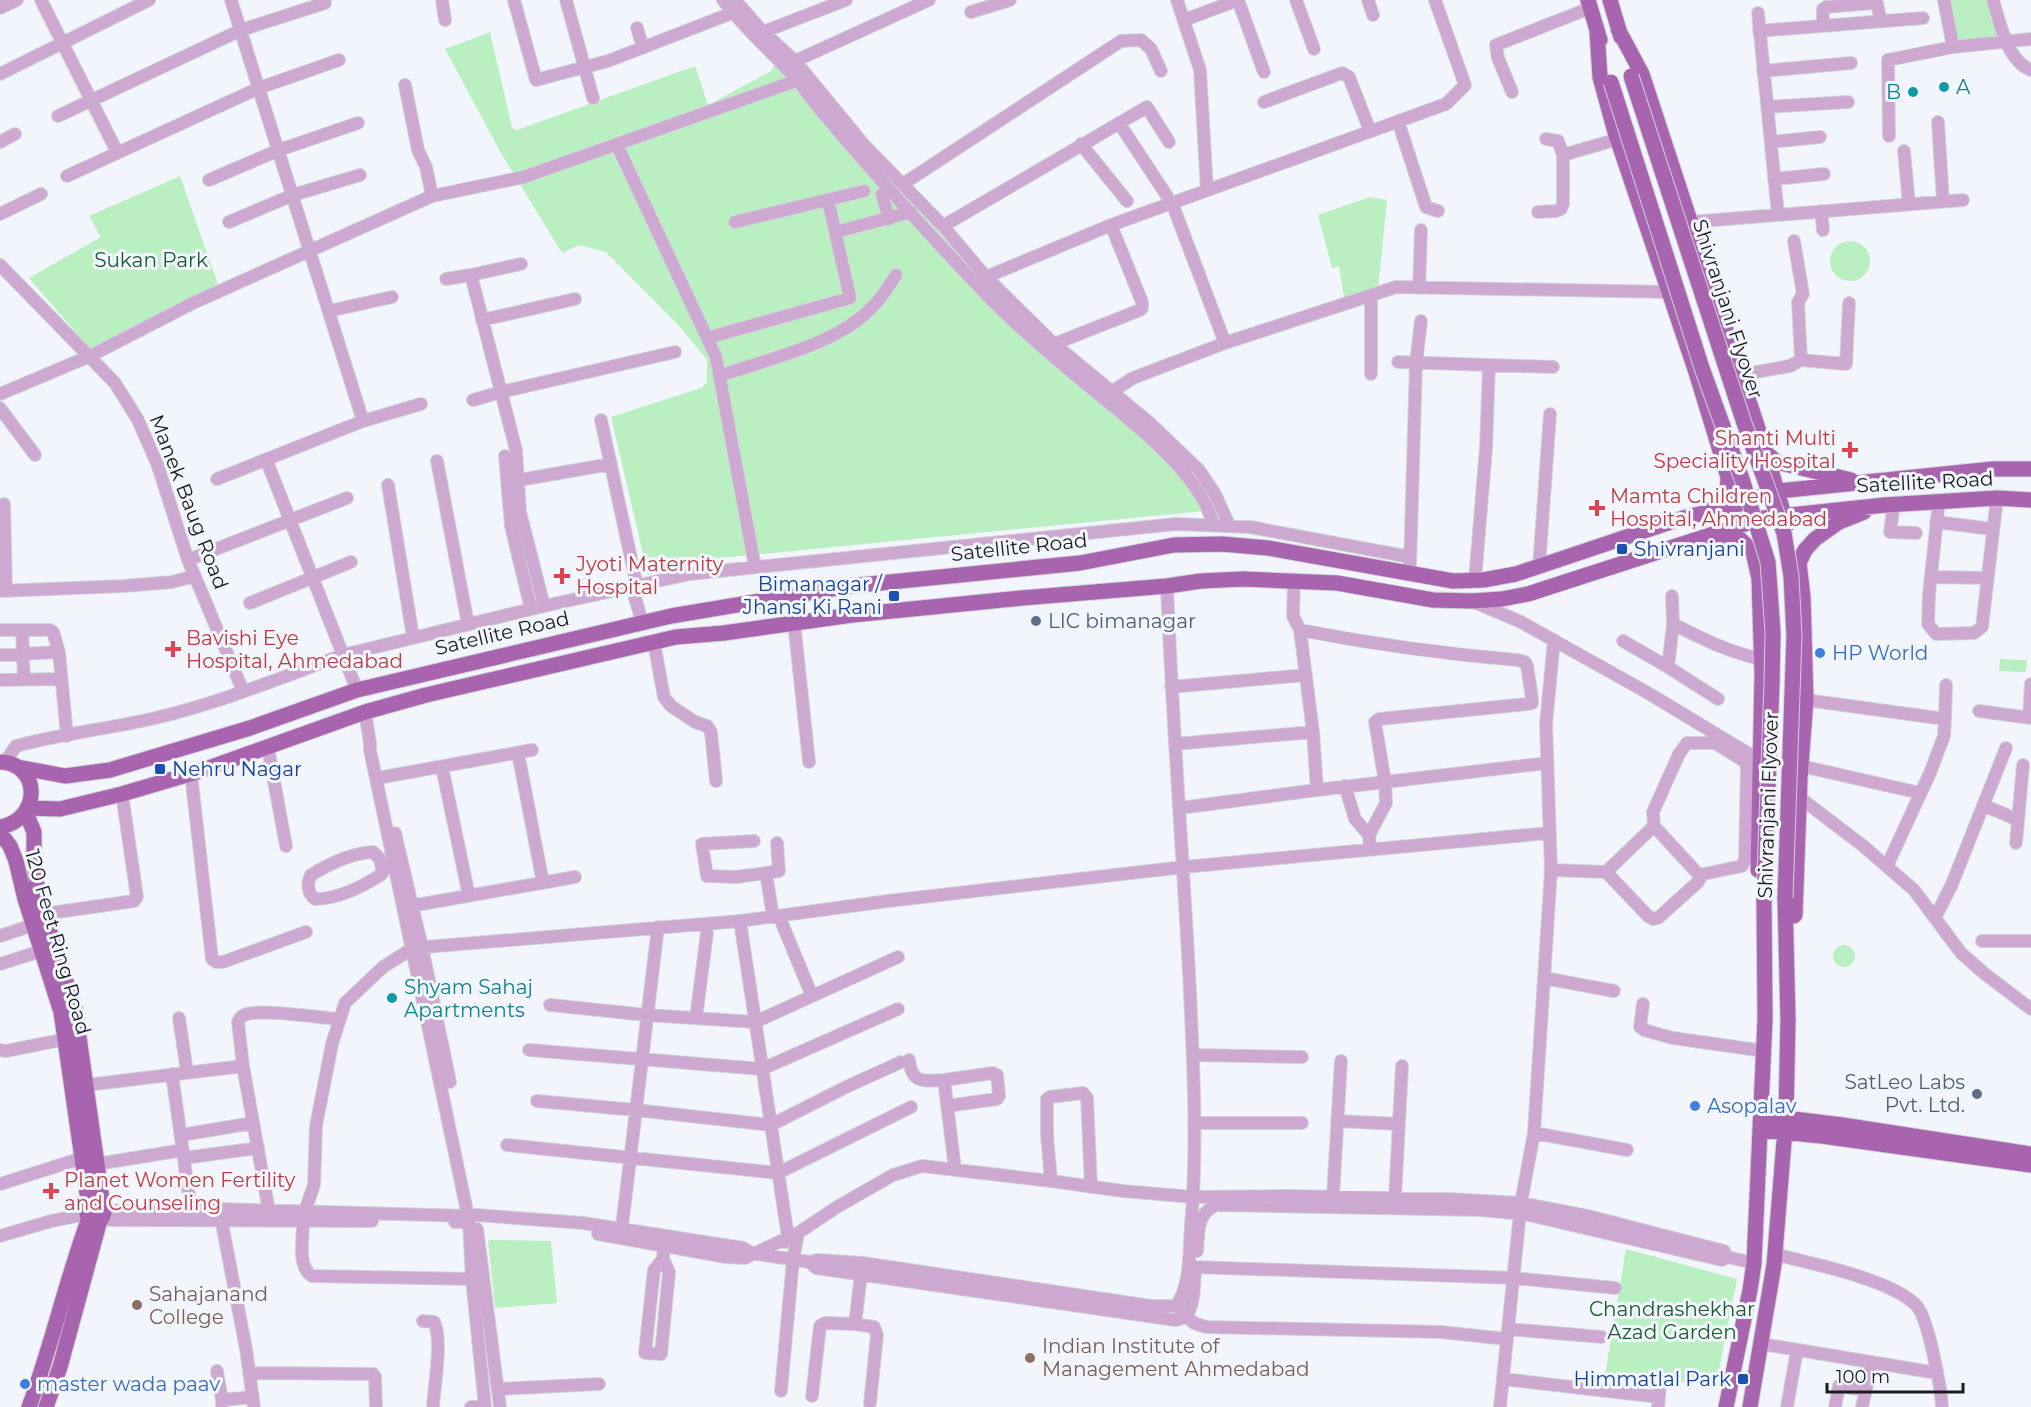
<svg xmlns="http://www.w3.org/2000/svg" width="2031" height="1407" viewBox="0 0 2031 1407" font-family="Montserrat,sans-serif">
  <rect width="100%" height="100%" fill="#f2f6fc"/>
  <path fill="#baefc1" d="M1945,0H1989L2001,36L1953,44Z
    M490,32L512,128L517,130L695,66L708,105L771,71L777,61L786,59L1019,319L1181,459L1204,487L1215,510L710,559L648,575L611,417L701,388L707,382V360L680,327L606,252L579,245L562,253L501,153L445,49Z
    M180,176L219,287L91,350L29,278L101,237L89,216Z
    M1370,197L1387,200L1378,290L1344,298L1339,266L1332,268L1318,215Z
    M1830 261a20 20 0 1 1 40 0a20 20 0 1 1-40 0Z
    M2000,659L2027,660L2026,672L1999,671Z
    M1833 956a11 11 0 1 1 22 0a11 11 0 1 1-22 0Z
    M488,1240L551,1241L557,1303L495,1308Z
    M1626,1249L1737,1279L1716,1385L1605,1375Z"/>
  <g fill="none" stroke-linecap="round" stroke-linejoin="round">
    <g stroke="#d0d3d8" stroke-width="14">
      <path id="minor" d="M41,0L117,152
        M442,0L445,20
        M514,0L536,80L608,61L740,10
        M566,0L593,98
        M723,0C745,29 773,53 797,80C808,93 817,107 828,119C877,177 928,233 980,288C1009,319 1042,347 1074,374C1117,411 1201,469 1213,525
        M735,0L763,32L795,61L865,146L943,226L986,277L1054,344L1151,424L1199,470L1215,494L1229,525
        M1177,0L1200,70L1207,190
        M1238,0L1264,72
        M1296,0L1314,49
        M1368,0L1373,15
        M1944,0L1953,47
        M1993,0C2000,23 2007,61 2031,70
        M0,8L17,0
        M971,12L1010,0
        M1758,13L1778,215
        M1184,20L1238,0
        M1823,26V9L1826,7L1873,3L1877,4L1881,21
        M637,28L643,48
        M1759,31L1923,18
        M763,32L846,0
        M795,61L929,0
        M1763,71L1851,63
        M0,74L149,0
        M405,85L418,150L426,167L432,196
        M1512,92L1498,58L1496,45L1590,8
        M1264,102L1342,73L1349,77L1370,131
        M1767,107L1848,102
        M58,116L241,30L325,3
        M1398,121L1426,207L1438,211
        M1938,122L1943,201
        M1119,123L1167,196
        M1889,136L1888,60L1953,47L2031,39
        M1546,139L1558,141L1563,155
        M0,142L15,134
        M1771,142L1820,137
        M1081,144L1127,201
        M617,145L716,357L755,567
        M1904,151L1909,204
        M67,176L259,88L339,60
        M1774,179L1824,174
        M209,180L279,150L358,123
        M903,184L1121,41L1141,40L1151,49L1161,71
        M882,194L889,219
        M1821,211L1823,230
        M1538,212L1556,211L1561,209L1563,204V155L1618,139
        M0,214L41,194
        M229,222L293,195L360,175
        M735,222L864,191
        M1690,222L1963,200
        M943,226L1147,107L1169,142
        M836,232L911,212
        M1794,241L1803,294L1798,302L1801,360
        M521,264L471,275L501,392L675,352
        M0,265L115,383L138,420L158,466L188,560L243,691
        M986,277L1111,225L1446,104L1465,85L1435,0
        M446,279L471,275
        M1419,288L1421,230
        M1371,295V374
        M329,311L392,297
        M482,320L575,299
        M707,338L850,298L828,200
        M1225,343L1396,287L1669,292
        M1054,344L1140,310L1142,308V302L1111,225
        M1398,362L1553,367
        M1739,375L1790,366L1801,360L1846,364L1849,303
        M719,376C768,359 840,344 874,305C883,297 889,285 896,275
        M0,394L90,356L193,303L432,196L524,177L807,77
        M1108,394L1133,378L1225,343L1172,203
        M473,400L501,392L516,450L520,512L544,606
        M0,408L35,455
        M601,420L637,586
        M363,421L421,404
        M505,456L511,526L531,609
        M266,459L343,655L544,606L690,574L1176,524L1250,527L1410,557
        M437,461L468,624
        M217,479L363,421L231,0
        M525,479L611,464
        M388,485L413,637
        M1939,501L1929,594L1928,624L1936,634L1974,633L1982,627L1997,498
        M4,504L6,591
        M1894,504L1890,532L1916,533
        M1936,522L1992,529
        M188,560L347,498
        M1410,565L1416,363L1421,321
        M1539,567L1550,414
        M1931,577L1988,578
        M1475,580L1486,448L1489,365
        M1294,581L1293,616L1300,630L1313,732L1317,790
        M632,587L642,622
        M0,591L124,586L172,582L195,576
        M1672,596L1673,624C1701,638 1730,653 1762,659
        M1474,602L1521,622L1648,693L1759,760
        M250,603L351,562
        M794,622L809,762
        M0,630H50L53,632L59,652L67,736
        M22,630L24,679
        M1300,630C1372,644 1444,654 1517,660L1525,662L1527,666L1532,698V703L1527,704L1379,719L1375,722L1385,782L1386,803L1369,835L1370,848
        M1623,641L1668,667L1718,699
        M654,643L664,697L671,706L695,722L707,726L711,732L716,781
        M0,655L59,652
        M1668,667L1673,624
        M0,680L61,679
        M1171,687L1306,675
        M1806,700L1945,719L1944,736L1930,773L1887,866
        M1979,711L2031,718
        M2029,717L2031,684
        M1945,719L1946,685
        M1175,744L1313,732
        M268,748L286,846
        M518,753L543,883
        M5,762L16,746C60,734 107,729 151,719C217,704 280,678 343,655L357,690
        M1801,766L1920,793
        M442,767L469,896
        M191,774L212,959L216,962H223L306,932
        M383,777L532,750
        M1345,786L1355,819L1369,835
        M1799,797L1862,845L1914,890L1961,953L1985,974L2031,1009
        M1983,805L2018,820
        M1180,808L1317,790L1547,763
        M395,833L422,947L450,1082
        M754,841L702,844L707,876L736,877L766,873
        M2016,843L2023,765
        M382,869L380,859L373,852C351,853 329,864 311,875C307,883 307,893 315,899C339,899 362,887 382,874V869L394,866
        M1551,870L1606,872L1654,826L1653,812L1679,754L1687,743H1715L1744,761L1747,766L1745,859L1742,866L1699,875
        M1606,872L1648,916L1653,919L1658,918L1698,882L1700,878L1699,875L1654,826
        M405,907L575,877
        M44,914L134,901L137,897L122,794
        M779,916L812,996
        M773,917L766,873L779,871L777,843
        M1935,918L1952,884L2006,748
        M740,921L788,1237L785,1242
        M0,936L33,925
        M1982,941H2031
        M0,964L41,951
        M1544,978L1614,991
        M1643,1004L1640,1027L1644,1030L1673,1038L1764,1051
        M550,1005L647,1015L755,1022L898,957
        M179,1018L187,1072
        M696,1018L707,933
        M0,1050L6,1051L66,1039
        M529,1050L762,1069L898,1009
        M1193,1055L1302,1057
        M909,1060C912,1084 923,1081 944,1080
        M243,1066L238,1022C240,1018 240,1017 244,1015C257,1008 322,1018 340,1019
        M172,1074L191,1210
        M87,1085L243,1066L269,1211
        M537,1101L636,1110L771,1125L846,1087L901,1062
        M947,1106L997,1099L999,1096L997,1075L993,1073L944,1080L955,1169
        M1337,1121L1399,1124
        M1194,1123H1302
        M1534,1133L1627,1150
        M181,1135L253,1123
        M507,1145L778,1173L911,1107
        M184,1158L258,1148
        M97,1164L183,1150
        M1051,1181L1047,1135V1099L1050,1097L1083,1093L1087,1098L1091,1187
        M0,1184L82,1158
        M1333,1197L1341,1061
        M1395,1198L1402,1066
        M104,1210L148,1212L219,1209L468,1216L370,750V743L365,712
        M305,1211L314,1185L316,1126L332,1044L345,1003L383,967L413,948L740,921L888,901L1184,867L1549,833
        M220,1213L246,1349L254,1407
        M476,1215L583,1223L743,1248L752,1253L809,1262L817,1260L863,1263L1151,1306H1176C1191,1285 1189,1252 1191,1226C1198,1142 1193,1057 1189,972C1182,843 1172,715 1167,586
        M102,1218L110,1220L372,1221
        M303,1220C304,1237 296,1266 312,1276L472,1279
        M455,1222H469L472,1279L485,1407
        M477,1229L500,1407
        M598,1234L726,1257L745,1258L798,1233L837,1207L893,1175L922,1166L1051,1181L1123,1191L1193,1197L1285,1196L1448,1199L1521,1203L1588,1216L1724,1251L1727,1257
        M621,1235L658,927
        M0,1236L51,1221L87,1214
        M1197,1251C1199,1230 1196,1215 1216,1205L1480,1210L1525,1214L1722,1260L1727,1257L1754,1263
        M1774,1254C1812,1264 1888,1278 1916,1305C1928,1317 1941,1388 1942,1407
        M663,1259L654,1270L645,1353L661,1354L669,1272L663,1259L664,1246
        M809,1262L816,1268L1175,1320C1196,1318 1193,1290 1195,1274
        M862,1266L855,1324L874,1327L877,1335L870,1403
        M1195,1267L1514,1278L1615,1288
        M1181,1311L1194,1323L1206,1327L1441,1332L1507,1339
        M423,1321L434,1322C443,1339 434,1387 433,1407
        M1508,1329L1602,1337
        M1762,1344L1937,1373
        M217,1371L222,1400
        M249,1373L373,1374L375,1377L376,1407
        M1503,1379L1659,1397
        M499,1389L599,1384
        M781,1391L793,1260L798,1233
        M812,1396L820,1326L825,1323L855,1324
        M222,1407V1400L253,1397
        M471,1407L485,1406
        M1500,1407L1521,1203L1534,1133L1551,870L1546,724L1554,640
        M1658,1407L1660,1386
        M1787,1407L1797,1350
        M1835,1407L1839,1386L1866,1390
        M1862,1407L1872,1362"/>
    </g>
    <g stroke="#d0d3d8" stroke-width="17">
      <path id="major" d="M1588,0L1600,40
        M1610,0L1621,37
        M1618,29L1642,74L1766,453L1777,462L1851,480
        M1597,32L1600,77L1615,132L1696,372L1728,477L1727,497L1720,506L1713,508
        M1766,453L1787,525
        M1718,537H1738L1753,552L1759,578L1762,674L1758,870
        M0,762C41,763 42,820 0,827
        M17,767L65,776L110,770L250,728L357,690L671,616L850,586L1080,563L1174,545L1222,544L1268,548L1453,581L1483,580L1516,574L1683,518L1737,505L1778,491L1993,469H2031
        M29,808L60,809L122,794L200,771L365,712L426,695L676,637L724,633L852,615L1022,598L1167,586L1201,581L1243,579L1337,583L1433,600L1472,601L1502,599L1528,594L1763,518L1885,505L1997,498L2031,500
        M26,813L34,832V859L38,895L75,1009L104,1213L102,1218L97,1221L89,1218L87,1214L89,1207L97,1205L102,1208
        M0,833L10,846L16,861L25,899L61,1012L89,1207
        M1794,916L1795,915L1800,778L1806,700L1803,597L1799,563L1805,550L1815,539L1839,522L1864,512
        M1762,1115L1842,1125L2031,1154
        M1761,1130L1822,1136L2031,1165
        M29,1407C52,1345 66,1280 89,1218
        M46,1407L60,1367L100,1220
        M1726,1407L1750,1290L1754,1263L1765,1019L1764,901
        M1750,1407L1774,1265L1786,1117L1788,1019L1785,898"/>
    </g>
    <use href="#minor" stroke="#cda8d1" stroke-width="12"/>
    <use href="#major" stroke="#a864af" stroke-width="15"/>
    <g stroke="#d0d3d8" stroke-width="17" stroke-linecap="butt">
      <path id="major-bridge" d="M1631,76L1744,423L1784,533L1791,576L1794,636L1785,898
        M1611,82L1702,368L1742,479L1768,562L1773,632L1772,683L1764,901"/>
    </g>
    <use href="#major-bridge" stroke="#a864af" stroke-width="15"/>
  </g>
  <g fill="#0f9aa8" stroke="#f2f6fc" stroke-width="2">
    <circle cx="1944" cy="87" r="6"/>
    <circle cx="1913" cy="92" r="6"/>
    <circle cx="392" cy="998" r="6"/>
  </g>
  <g fill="#e0444e" stroke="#f2f6fc" stroke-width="2">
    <path d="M1847 441h6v6h6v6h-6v6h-6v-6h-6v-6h6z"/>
    <path d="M1594 499h6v6h6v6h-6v6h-6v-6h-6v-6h6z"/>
    <path d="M559 567h6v6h6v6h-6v6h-6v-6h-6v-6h6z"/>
    <path d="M170 640h6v6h6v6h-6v6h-6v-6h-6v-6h6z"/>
    <path d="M48 1182h6v6h6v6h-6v6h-6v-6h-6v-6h6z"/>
  </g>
  <g fill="#1a4fb4" stroke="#f2f6fc" stroke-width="2">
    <rect x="1616" y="543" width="12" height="12" rx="3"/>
    <rect x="888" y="590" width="12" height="12" rx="3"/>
    <rect x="154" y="763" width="12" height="12" rx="3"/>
    <rect x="1737" y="1373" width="12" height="12" rx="3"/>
  </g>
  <g fill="#5c6f8a" stroke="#f2f6fc" stroke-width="2">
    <circle cx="1036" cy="621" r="6"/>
    <circle cx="1977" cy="1094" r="6"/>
  </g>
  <g fill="#3f7fe0" stroke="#f2f6fc" stroke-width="2">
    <circle cx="1820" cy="653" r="6"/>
    <circle cx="1695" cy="1106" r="6"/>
    <circle cx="25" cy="1384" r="6"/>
  </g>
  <g fill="#8d6e63" stroke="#f2f6fc" stroke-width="2">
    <circle cx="137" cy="1305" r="6"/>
    <circle cx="1030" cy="1358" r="6"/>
  </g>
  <g text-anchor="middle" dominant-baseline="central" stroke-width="6" stroke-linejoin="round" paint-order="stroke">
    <g font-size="20" fill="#0d838f" stroke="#f2f6fc" text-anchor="start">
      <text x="1956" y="87">A</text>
      <text x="1901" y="92" text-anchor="end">B</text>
      <text x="404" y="987">Shyam Sahaj<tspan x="404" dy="23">Apartments</tspan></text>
    </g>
    <g font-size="20" fill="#1a5b2b" stroke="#f2f6fc">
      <text x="151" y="260">Sukan Park</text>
      <text x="1672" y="1309">Chandrashekhar<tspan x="1672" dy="23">Azad Garden</tspan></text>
    </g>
    <g font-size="20" fill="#1b1c1e" stroke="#f2f6fc">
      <text transform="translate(1728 309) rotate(72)">Shivranjani Flyover</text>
      <text transform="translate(1925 482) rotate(-3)">Satellite Road</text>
      <text transform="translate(189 502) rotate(69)">Manek Baug Road</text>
      <text transform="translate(1019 547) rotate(-6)">Satellite Road</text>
      <text transform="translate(502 633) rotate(-13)">Satellite Road</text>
      <text transform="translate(1768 805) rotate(-88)">Shivranjani Flyover</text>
      <text transform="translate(58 942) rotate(74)">120 Feet Ring Road</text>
    </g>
    <g font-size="20" fill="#be3a42" stroke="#f2f6fc" text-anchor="start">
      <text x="1836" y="438" text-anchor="end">Shanti Multi<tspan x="1836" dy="23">Speciality Hospital</tspan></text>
      <text x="1610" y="496">Mamta Children<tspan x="1610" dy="23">Hospital, Ahmedabad</tspan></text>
      <text x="576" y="564">Jyoti Maternity<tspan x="576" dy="23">Hospital</tspan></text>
      <text x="186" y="638">Bavishi Eye<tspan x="186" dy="23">Hospital, Ahmedabad</tspan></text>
      <text x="64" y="1180">Planet Women Fertility<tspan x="64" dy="23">and Counseling</tspan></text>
    </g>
    <g font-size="20" fill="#164399" stroke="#f2f6fc" text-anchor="start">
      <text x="1634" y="549">Shivranjani</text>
      <text x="882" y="584" text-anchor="end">Bimanagar /<tspan x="882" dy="23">Jhansi Ki Rani</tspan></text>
      <text x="172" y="769">Nehru Nagar</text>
      <text x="1731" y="1379" text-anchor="end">Himmatlal Park</text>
    </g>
    <g font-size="20" fill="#4e5e75" stroke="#f2f6fc" text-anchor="start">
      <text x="1048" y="621">LIC bimanagar</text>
      <text x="1965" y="1082" text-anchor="end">SatLeo Labs<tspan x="1965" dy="23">Pvt. Ltd.</tspan></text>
    </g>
    <g font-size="20" fill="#366cbe" stroke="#f2f6fc" text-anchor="start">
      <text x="1832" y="653">HP World</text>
      <text x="1707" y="1106">Asopalav</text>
      <text x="37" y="1384">master wada paav</text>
    </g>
    <g font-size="20" fill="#785e54" stroke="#f2f6fc" text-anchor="start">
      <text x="149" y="1294">Sahajanand<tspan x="149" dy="23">College</tspan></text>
      <text x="1042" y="1346">Indian Institute of<tspan x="1042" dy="23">Management Ahmedabad</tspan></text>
    </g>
  </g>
  <path d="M1827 1383v9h136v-9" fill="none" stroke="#1b1c1e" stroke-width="3"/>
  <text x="1836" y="1383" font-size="18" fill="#1b1c1e" stroke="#f2f6fc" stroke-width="4.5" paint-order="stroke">100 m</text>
</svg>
